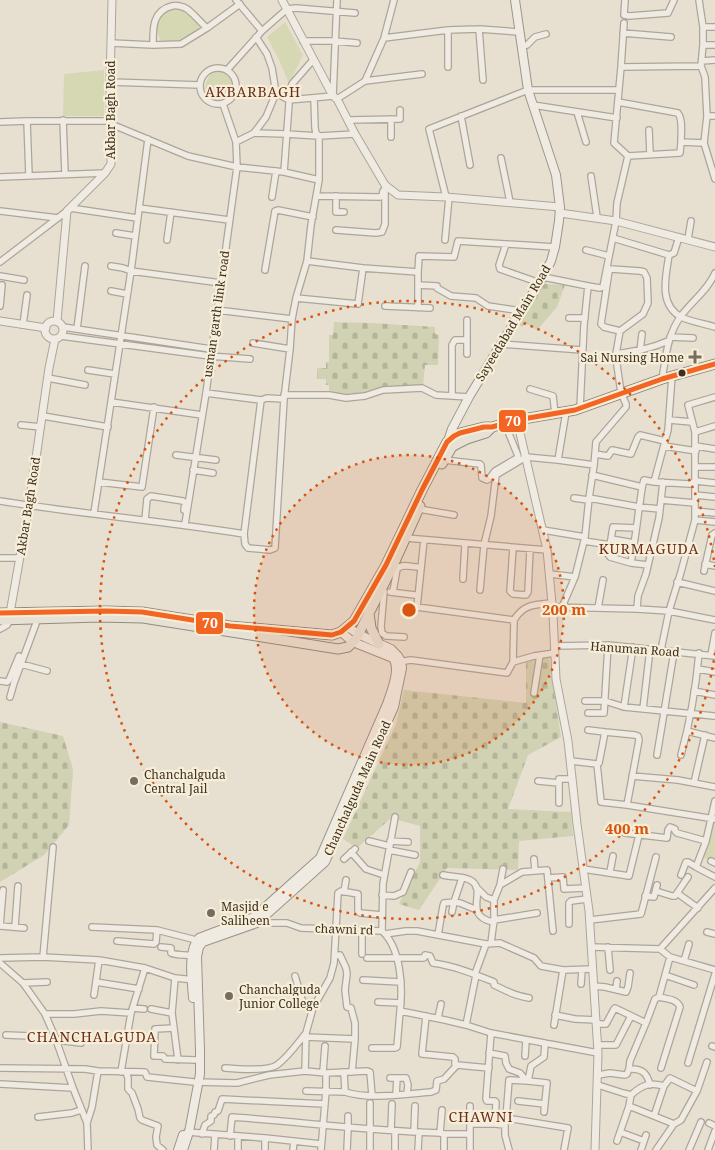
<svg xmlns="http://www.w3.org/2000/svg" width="715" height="1150" viewBox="0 0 715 1150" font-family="'Noto Serif',serif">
  <defs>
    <pattern id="cemetery-stones" width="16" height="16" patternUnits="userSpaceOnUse" patternTransform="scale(1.25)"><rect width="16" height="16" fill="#d1d1b3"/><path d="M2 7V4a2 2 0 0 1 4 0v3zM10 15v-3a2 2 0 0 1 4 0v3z" fill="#b4b49a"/></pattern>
  </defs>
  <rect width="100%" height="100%" fill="#e7e0d1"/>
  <path fill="#d6d7b3" d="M178,6L204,28L180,42L163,43C149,26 158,10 178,6Z
    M285,22L303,55L289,84L280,62L267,37Z
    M104,70V116H63L64,74Z
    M214,71L226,72L234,81C232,121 187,96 214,71Z
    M711,823H715V862L704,858Z"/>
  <path fill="url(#cemetery-stones)" d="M544,284L565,285L557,307L537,330L525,323L522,327L519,325Z
    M334,322L373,323L435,327V334L439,335L438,365H425L423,386L340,397L329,391V385H326V379H317V368H326V362H329V335H333Z
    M549,657L561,737L528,755L508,809L571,812L573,836L519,841L518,870L447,868L419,910L399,904L420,862V826L391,818L357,848L343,839L396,724L404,690L526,703V662Z
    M0,722L63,736L73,769L69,825L44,855L0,882Z"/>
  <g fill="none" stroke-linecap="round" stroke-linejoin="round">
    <g stroke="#ada599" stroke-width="8">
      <path id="minor" d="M236,0L262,31
        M625,0L624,15L629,16L668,13L674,0
        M699,0L703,27V45L701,66L705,77L707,116L704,143L715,179
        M703,27H715
        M479,29L483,80
        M623,33L671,37
        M384,38L448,30L479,29L519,32
        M303,41H335L357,43
        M111,43L153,45L181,44L207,28L240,4
        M153,45C153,29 152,11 172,6C176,5 183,6 187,9C194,14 200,22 207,28
        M703,45H715
        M521,46L527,45L535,37L546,34
        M702,61L715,60
        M448,67V30
        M621,67L701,66
        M200 86a18 18 0 1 1 36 0a18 18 0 1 1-36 0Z
        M227,70L262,31L287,9L296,8L355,13
        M365,81L422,74
        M110,82L200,85
        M276,93L289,100L333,96L337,0
        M337,99L365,81L384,38L394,0
        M618,102L678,113C683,120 681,132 681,142
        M533,105L617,118
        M577,112L586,142
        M461,116L470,165
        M707,116H715
        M391,119V137
        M63,120L65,174
        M348,120L400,119V110
        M27,121L29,176
        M0,122L27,121H111
        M111,124L188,156L237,167L284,172L319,180
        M649,130L650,154
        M254,133L266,117L276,93L272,68L267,54L256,37
        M236,142L254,133L286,134L319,136L355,134
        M628,156L680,153L681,142L704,143
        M501,158L510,202
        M284,172L290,90L292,84L313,60
        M591,176L597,217
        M0,177L105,173
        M317,196L380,197L382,196L383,191
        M336,196V212H344
        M272,197L276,171
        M446,197L429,129L528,90H619
        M70,208L137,218
        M139,208L229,220
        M0,211L58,218
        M336,230L376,233L382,232L385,224V185
        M116,233L135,236
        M679,237L674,253L669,255C666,276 658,304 681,317C689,321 705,324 715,327
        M613,238L669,255
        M688,239L691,221
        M167,240L171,212
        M445,240L449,197
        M506,244L499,265L500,269L540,283
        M586,250L609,256
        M307,261L363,268L418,272L419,256L454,257L458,241L555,247
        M0,262L67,211
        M111,266L123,268L131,271L221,283
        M265,270L275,211L278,210L313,217
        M0,276L24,280
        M543,277L588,286
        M418,285L437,286V288L451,296L476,298L488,306L522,311
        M111,291L127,294
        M296,298L358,304L363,268
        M0,306L2,285
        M385,306L430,308
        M418,308V272
        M217,310L292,319
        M569,318H585
        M23,325L27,295
        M63,327L211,349
        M77,329L85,266
        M61,336L210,356L250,359
        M670,337L693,338
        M253,343L290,349
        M501,344L582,350
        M640,351L642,334
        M467,354V320
        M616,354C636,351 650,349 668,341
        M88,370L115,374
        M48,378L85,385
        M662,379C666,357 667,335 681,316C692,301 708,290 715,273
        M530,389L553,396L555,414
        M206,393L261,400L267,398L284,399
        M284,395H329L346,398L365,396L383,390L422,388L436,395L469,397
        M452,395V345L455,340H467
        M111,402L202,415
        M580,408L584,325L588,286L600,288L603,287L616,221L617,203L628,156L614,143L621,67L624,23
        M43,416L108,427
        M669,420L692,422
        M21,425L41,427
        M695,432L715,426
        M664,446L696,451
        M696,446L715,449
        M595,454L608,456L612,450L631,454L638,437L640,435L665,441
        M176,455L216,460
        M444,460L480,464L481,465L482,478L487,480L489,479L495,471L517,458L518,456L505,424
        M558,460L566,412
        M696,467H715
        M193,470L213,473
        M592,475L642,487
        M99,482L142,487L154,407
        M654,482L668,430L672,376
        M695,495L715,497
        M574,498L588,500
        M589,498L639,507L660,509
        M661,500L695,503
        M0,501C81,514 163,521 244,534L261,400
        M419,509L454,515
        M695,511L715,513
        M94,513L131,271L148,139
        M145,520L147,499L151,496L183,501L185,503L184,510
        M695,520L715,522
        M185,524L206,393L237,167L236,142L223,104
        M636,528L613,527L611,539L608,554L610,557L631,563C634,545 637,526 639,508C641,499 641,489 644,480L654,482L690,484L696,481L715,483
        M543,530L585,537
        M244,534L245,544L248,548L270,550L275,548L284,399L290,349L292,319L296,298L307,261L311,225L319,180V136L316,133L315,128L314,98
        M406,538L547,550
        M611,539L634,543
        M424,540L417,607L514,620C524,604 534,605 552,603
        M584,541L610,545
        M513,548L510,591L513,594L526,595L528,592L530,549
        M0,558H20
        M631,563L648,565
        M705,564L715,566
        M704,571L712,535L715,533
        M550,574L575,577
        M463,579L465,544
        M677,582L715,591
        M480,590L484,545L491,516L496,475L526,457L558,460L594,465
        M384,591L381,627L382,633L386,636L404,637
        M390,592L415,595
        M393,592L397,569C402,563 411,567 418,567
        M553,607L637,609L669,611L715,620
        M562,607L575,577L585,537L589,498L594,465L596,442L626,407V404L621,393L617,365L616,354L620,331L643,314L648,303L647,278L644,272L640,271L611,269L609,271L601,324L604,327L620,331
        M598,608L603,580
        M637,609L638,596L646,574L659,518L663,482
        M0,629L7,625L11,619
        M555,646L608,645L715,656
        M661,650L669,611L681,572L695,520V432L688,405L715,397
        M711,655L715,633
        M398,662L411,660L507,673L513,662L534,656L555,653
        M513,662L514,620
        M21,664L47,671
        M698,669L715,672
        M0,681L7,682L9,680L19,656
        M694,691L715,695
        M534,693L540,655
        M10,697L14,683L38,618
        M585,701H605L624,707L714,716
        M624,707L633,647
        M643,709L650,649
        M588,713H604L608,645
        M588,730L605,732
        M687,731L715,738
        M657,755L674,652
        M681,755C690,722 696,687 699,653
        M571,761L597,764L599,763L605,732L635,735L638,736L639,740L627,805
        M597,764L601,802L627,805L715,819
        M632,776L678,780L715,787
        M538,781L559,783
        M694,783L705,735
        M715,801L706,841L696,867L715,877
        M559,803V779H572
        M625,833L667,838L668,830L670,827L675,829V831L677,833L706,841
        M369,841L389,846
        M390,841L408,842
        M389,850L415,855
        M351,852L366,869L384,875
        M344,859L355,849
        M534,859L535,871
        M711,861L715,863
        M583,869L629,876L639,835
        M610,872L613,856
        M443,875C451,877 463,876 470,880C489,890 461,915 493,922
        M681,875L686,862H688L696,867
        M548,878L563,877L564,889L585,888
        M500,885L522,872L547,870L553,931
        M476,887L486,897L494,900
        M656,891L672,896H675L688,877
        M344,892L346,880
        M677,893L698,908
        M382,895L394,896L403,892L411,872
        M645,896L654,897L657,885
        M452,912L454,902L460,903L477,910
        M494,920L537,913
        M590,920L641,914L656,857
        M256,921L257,923H287L301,928L382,931C401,948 403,987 400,1011L445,1020L466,1025L491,1033L598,1053
        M569,924V903L571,901L587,899
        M0,926L3,890
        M0,926L24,928
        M15,927L18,886
        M92,927L157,930L196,940L199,942
        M362,930V954
        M382,931L383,884L395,817
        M707,932L715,934
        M385,934L406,931H417L486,944L500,943L534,958L541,966L563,970L592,969
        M438,935L443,906L444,903L454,902L462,878
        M117,941L154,944L156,942L157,930
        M491,943L494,920V900L500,885L503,869
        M161,947L171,948V953C178,956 187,954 195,956
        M591,947L660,949L715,888
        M608,947L610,970
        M660,949L670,957L715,970
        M43,957L53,847
        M0,958L43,957L99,960L145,968L175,978L195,980
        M367,958H424L425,955L430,956L433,963C455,966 474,974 494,982V985C509,992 513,995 529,998
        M684,961L689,944
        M0,963L23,983L45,1014L55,1037L73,1088L87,1123L88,1150
        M475,974L486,944
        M665,975L694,985
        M295,976L304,1006L313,1008
        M175,978L172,1013L178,1060
        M363,980L401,982
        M96,982L139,989
        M23,983L47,982
        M581,984L582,970
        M594,986L605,987L626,992L628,987L630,973
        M616,989L617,981
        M94,995L99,960
        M659,997C667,999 677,999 680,1007L661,1068
        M378,1002L401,1003
        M133,1008L144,1009
        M151,1009L172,1013
        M45,1014H74L101,1011L131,1013
        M555,1015L575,1019L596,1020
        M426,1016L422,1054L453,1057L455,1059V1064L457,1065L489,1068
        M438,1018L441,1004
        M596,1024H606L614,1009L615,1008L646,1023
        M466,1025L476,975
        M554,1025L563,970
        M174,1028L155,1029L154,1056H163L165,1059L196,1060
        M491,1033L486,1099L487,1101H495L496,1102L495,1124L505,1125V1135L509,1150
        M6,1035L55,1037
        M305,1037L355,1039V1023L351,1008L347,1007L345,990L347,974L346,968L340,955L335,956
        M56,1040L81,1043
        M597,1045H616L631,1016
        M712,1046L715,1047
        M372,1048H395L397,1047L400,1011
        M489,1053L505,1056L506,1063L509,1069L520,1073L524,1078L529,1079
        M525,1056L526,1040
        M688,1063L715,974
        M0,1068L85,1069L98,1071L145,1072L147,1077L194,1082L237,1083L269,1075L305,1071L326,1073L367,1071L370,1072L372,1095
        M225,1068C237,1069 268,1071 277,1065C288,1057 297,1044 306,1033
        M629,1069L630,1061L646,1023L655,999L659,997L670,957
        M305,1071L306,1033L313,1008L330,978L334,963L338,893L341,891L358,894V911L360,913L382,915
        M121,1072L131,1013L145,968
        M126,1072L128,1078V1089L132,1093L138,1109L140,1118L142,1120L158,1126L156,1137L157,1145L163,1150
        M323,1072L325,1046
        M344,1072L345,1092
        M352,1072L355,1039
        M598,1075L610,1073L625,1075L627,1074L629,1069C642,1068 647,1073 650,1085
        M390,1078H406L408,1085L407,1094
        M528,1081L547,1083L544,1112
        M0,1084L73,1088
        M598,1085L623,1093L631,1095L629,1106L617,1141
        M306,1091L345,1092C371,1100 405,1094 431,1092L436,1090L437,1081L444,1079L457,1065
        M396,1095L397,1078
        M631,1095C642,1085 649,1082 664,1086L670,1078L697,1091
        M518,1101L545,1104
        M629,1106L674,1124
        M654,1116L664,1086
        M38,1117L72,1113L81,1110
        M506,1118L509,1080L528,1081L531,1066L544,1057L545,1043
        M506,1121V1118L568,1128L564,1150
        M87,1123L92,1107L98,1071
        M709,1123L715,1126
        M470,1124H495
        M391,1130L392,1104
        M187,1132L265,1138L321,1144
        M414,1132L415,1106
        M620,1132L644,1141
        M440,1133L442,1110
        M202,1134L205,1125L211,1121V1116L214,1115L215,1112L218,1111L222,1099L325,1104
        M230,1136L232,1117C301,1122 371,1131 440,1133L444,1134H470
        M214,1150L215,1135
        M238,1150V1136
        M265,1150V1138
        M293,1150L294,1141
        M321,1150L326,1091V1073
        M347,1150L348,1128V1116
        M370,1150V1103
        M395,1150V1131
        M418,1150L419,1132
        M444,1150V1134
        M470,1150V1106
        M641,1150L646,1135
        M656,1150L674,1124L681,1120L697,1091L707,1062
        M689,1150L701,1122
        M708,1150L715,1131"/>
    </g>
    <g stroke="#ada599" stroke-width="9">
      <path id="tertiary" d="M282,0L333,96L337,99L355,134L385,185L398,195L446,197L560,207
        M560,213L616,221L715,247
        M0,321L46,328
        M57,321L67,211L105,173L111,164L110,82L112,0
        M45 330a9 9 0 1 1 18 0a9 9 0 1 1-18 0Z
        M517,420L547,550L553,614L556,679L568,741L577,824L589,911L598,1053L595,1150
        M10,613L29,506L49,368L55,339"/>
    </g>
    <g stroke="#9c958a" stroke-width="10">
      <path id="secondary" d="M448,441L452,429L469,397L501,344L543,277L551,261L555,247L559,221L560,207L556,175L528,90L515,0
        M193,998C192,982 187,950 199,938L254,917L320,858L387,704C391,692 401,669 393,658L353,642L341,632
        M178,1150L183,1135
        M183,1150L189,1132L200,1074V1050L197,957L199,947L203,942L257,923L325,862L332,847L394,707L402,668L401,661L398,656L391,649L358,634L348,627"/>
    </g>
    <g stroke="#928b80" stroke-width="11">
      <path id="primary" d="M442,464L452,447L457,444L467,439L486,433L492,427
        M0,613L106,611L142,612L230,626L332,635L341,632L354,621L386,565L422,490L447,442L454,436L460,433L484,427H492L517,420L575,410L662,379L715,364
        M369,613L371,628L379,644
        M0,620L99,617L143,618L338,649L348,647L356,639L392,568L420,506"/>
    </g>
    <use href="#minor" stroke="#efebe3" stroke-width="5.5"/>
    <use href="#tertiary" stroke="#efebe3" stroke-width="7"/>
    <use href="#secondary" stroke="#efebe3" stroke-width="8"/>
    <use href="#primary" stroke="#e6e1d4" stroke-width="9"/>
    <g stroke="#f7eed8" stroke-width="9">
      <path id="bus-1" d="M0,613L106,611L142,612L230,626L332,635L341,632L354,621L386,565L422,490L447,442L454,436L460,433L484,427H492L517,420L575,410L662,379L715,364"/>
    </g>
    <use href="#bus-1" stroke="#f26522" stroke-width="5"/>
  </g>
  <circle cx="409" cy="610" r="155" fill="#d7550e" fill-opacity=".12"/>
  <g fill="none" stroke="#d7550e" stroke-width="2.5" stroke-dasharray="2.5 5">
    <circle cx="409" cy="610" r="155"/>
    <path d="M715 653A309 309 0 1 1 715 567"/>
  </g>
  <g fill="#786c5e" stroke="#f7eed8" stroke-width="2">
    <path d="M692.5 349.5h5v5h5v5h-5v5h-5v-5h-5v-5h5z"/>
    <circle cx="134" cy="781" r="5"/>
    <circle cx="211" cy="913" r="5"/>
    <circle cx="229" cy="996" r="5"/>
  </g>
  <circle fill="#3d2e20" stroke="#f7eed8" stroke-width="2" cx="682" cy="373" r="4.5"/>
  <g text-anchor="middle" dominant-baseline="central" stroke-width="4.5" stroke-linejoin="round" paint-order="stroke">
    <g font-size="12" fill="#3d2e20" stroke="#f7eed8">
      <text transform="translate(110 110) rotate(-90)">Akbar Bagh Road</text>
      <text transform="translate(216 314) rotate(-82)">usman garth link road</text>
      <text transform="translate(513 323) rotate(-59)">Sayeedabad Main Road</text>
      <text transform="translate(28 506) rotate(-81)">Akbar Bagh Road</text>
      <text transform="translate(635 649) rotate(4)">Hanuman Road</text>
      <text transform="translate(357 788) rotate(-66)">Chanchalguda Main Road</text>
      <text transform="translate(344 929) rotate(2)">chawni rd</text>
    </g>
    <g font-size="12" fill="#3d2e20" stroke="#f7eed8" text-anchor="start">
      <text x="684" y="357" text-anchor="end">Sai Nursing Home</text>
      <text x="144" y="774">Chanchalguda<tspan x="144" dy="14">Central Jail</tspan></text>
      <text x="221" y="906">Masjid e<tspan x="221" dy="14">Saliheen</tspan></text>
      <text x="239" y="989">Chanchalguda<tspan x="239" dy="14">Junior College</tspan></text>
    </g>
    <g font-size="14" letter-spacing="1" fill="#6b2e1e" stroke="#f7eed8">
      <text x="253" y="91">AKBARBAGH</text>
      <text x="649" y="548">KURMAGUDA</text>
      <text x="92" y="1036">CHANCHALGUDA</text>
      <text x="481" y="1116">CHAWNI</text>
    </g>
  </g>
  <circle cx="409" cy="610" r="8" fill="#d7550e" stroke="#f7eed8" stroke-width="2.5"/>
  <g font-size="15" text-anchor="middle" font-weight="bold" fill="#d7550e" stroke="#f7eed8" stroke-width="4.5" stroke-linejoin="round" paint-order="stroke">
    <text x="564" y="615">200 m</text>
    <text x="627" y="834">400 m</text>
  </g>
  <g stroke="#f7eed8" stroke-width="2">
    <rect x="498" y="409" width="29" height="24" rx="5" fill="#f26522"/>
    <rect x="195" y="611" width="29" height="24" rx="5" fill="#f26522"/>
  </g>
  <g font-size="14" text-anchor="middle" font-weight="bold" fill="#fff">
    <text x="513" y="426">70</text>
    <text x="210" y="628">70</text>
  </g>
</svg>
